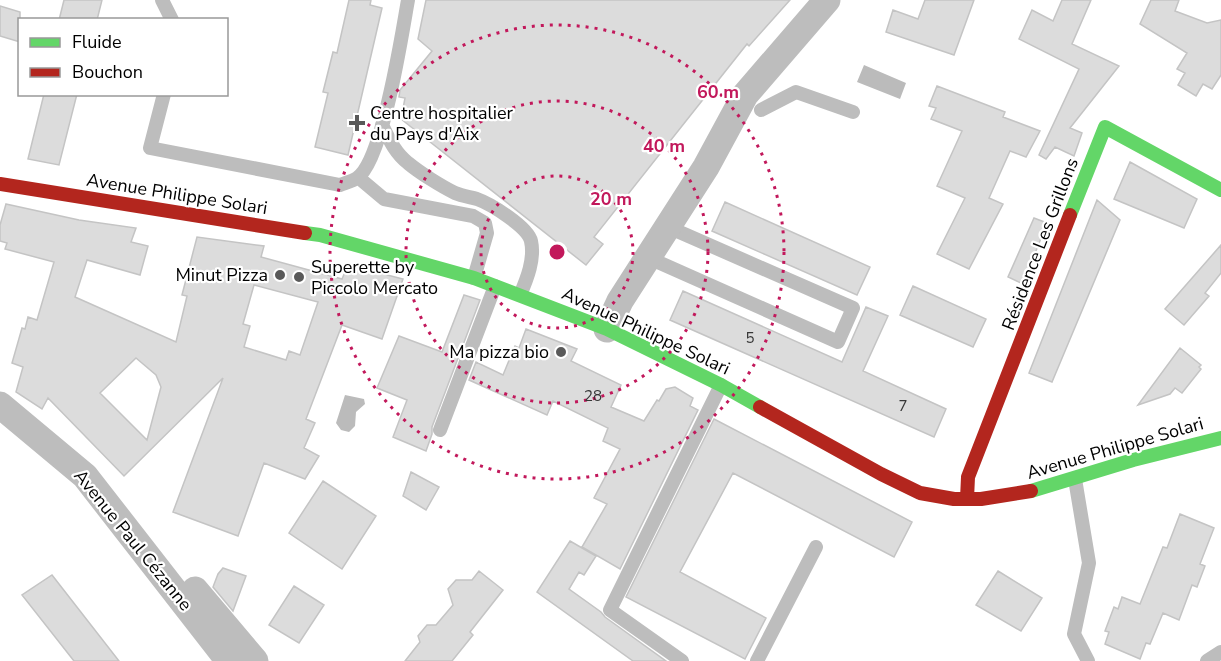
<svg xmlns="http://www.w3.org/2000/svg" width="1221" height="661" viewBox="0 0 1221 661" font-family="'Nunito Sans',sans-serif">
  <rect width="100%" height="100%" fill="#fff"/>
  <path fill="#bbb" d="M864,65L906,83L900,99L857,82Z
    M345,395L364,399L365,404L356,412L355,426L349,432L341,430L336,423Z"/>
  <path fill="#dcdcdc" stroke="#c4c4c4" stroke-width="1.5" fill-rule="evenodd" d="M64,0H102L97,20H59Z
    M349,0H371L370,5L382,8L348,155L315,147L328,93L323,92L333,52L337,53Z
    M426,0H790L749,46L747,44L594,237L603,244L586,265L401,119L405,98L399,97L400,90L432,51L418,39Z
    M925,0H974L954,55L886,32L893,10L918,19Z
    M1062,0H1091L1072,44L1119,66L1070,128L1082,133L1074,156L1055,147L1046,159L1039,155L1079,69L1019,39L1032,10L1053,21Z
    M1151,0H1179L1175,11L1207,23L1221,20V75L1212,89L1203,84L1196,96L1178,85L1185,73L1177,69L1187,53L1140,24Z
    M0,6L20,12V42L0,36Z
    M937,86L1005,112L1003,117L1040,131L1026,157L1010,151L989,198L1003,204L969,269L937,254L965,198L937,186L962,131L931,119L936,108L929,106Z
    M44,94H77L59,165L28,159Z
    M1130,162L1197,199L1184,228L1114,199Z
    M1097,200L1120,220L1052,382L1029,373Z
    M725,202L870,267L857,295L712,231Z
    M6,204L79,220L136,228L131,242L148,246L140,275L87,260L75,297L176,342L187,296L182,295L197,237L264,246L261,257L342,279L348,265L403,279L382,339L342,325L306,419L315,423L304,448L319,456L305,479L264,463L238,536L173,512L223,378L124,476L48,398L42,409L16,392L23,367L12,363L22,328L25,329L28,317L37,320L54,262L5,249L7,243L0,241V225ZM254,285L318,302L300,355L289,351L286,360L244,347L250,326L243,324ZM136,358L156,375L161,387L147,440L100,393Z
    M1034,218L1047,223L1023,284L1008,277Z
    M1221,245V273L1205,293L1209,296L1184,325L1165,309Z
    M913,286L986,319L973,347L900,315Z
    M683,291L842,362L866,307L888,316L863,371L946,409L934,437L670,320Z
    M464,295L480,300L432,427V434L426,451L393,437L407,400L377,388L399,336L442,352Z
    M526,329L577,349L571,361L621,385L611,407L644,421L657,400L659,401L666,389L675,387L693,398L690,406L698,410L620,569L582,547L607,504L594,498L620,449L603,441L608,428L553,401L547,415L469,380L476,362L503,375L515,346L519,348Z
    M1180,348L1201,365L1199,367L1201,369L1182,393L1175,388L1170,394L1138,405Z
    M714,419L912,522L894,557L733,473L680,572L766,618L745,659L626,597Z
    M411,472L439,487L426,510L403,496Z
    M323,481L376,516L342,569L289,533Z
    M1180,514L1214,528L1200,564L1205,566L1197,587L1192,585L1179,620L1163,613L1150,644L1146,643L1140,659L1105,644L1109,632L1105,631L1114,607L1118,609L1122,597L1140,604L1163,547L1167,548Z
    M570,541L596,556L584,575L579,572L569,589L601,612L605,617L666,661H633L537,592Z
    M223,568L246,576L233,611L213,587L218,574Z
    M479,571L503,590L470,632L473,635L452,661H405L420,642L418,636L427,625H436L453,605L448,589L456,580H472Z
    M998,571L1042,598L1021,631L976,605Z
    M52,575L119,661H74L22,595Z
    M294,586L324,605L299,643L269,625Z"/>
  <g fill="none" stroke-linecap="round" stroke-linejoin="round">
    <path stroke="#bdbdbd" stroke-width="14" d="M162,0L172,20
      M164,94L150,148L340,185C345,183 353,181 357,178C383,161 402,33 408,0
      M761,110L796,92L853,112
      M382,125C389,139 395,153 408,163C420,173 441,186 455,193C462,196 470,197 477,199C491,204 528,227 531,241C535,259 527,279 520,295
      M359,178L384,199L473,216L485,223L487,233L474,278
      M649,258L838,342L853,308L668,227
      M440,430L495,286
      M1075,479L1089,563L1074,634L1088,661
      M682,661L610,610L721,385
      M757,661L816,547
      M1207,661L1221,652"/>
    <path stroke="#bdbdbd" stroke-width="27" d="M607,329L620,301L706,167L745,95L827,0
      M0,405L85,476L229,661
      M195,590L255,661"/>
    <path stroke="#63d668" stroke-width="14" d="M1070,215L1105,127L1221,190
      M305,233L320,235L474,278L607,329L721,385L760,407
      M1031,491L1133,460L1221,438"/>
    <path stroke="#b3261e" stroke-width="14" d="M0,184L305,233
      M760,407L881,474L920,493L954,499H981L1031,491
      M967,499L968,477L1070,215"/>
  </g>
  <g fill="none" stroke="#c2185b" stroke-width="3" stroke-dasharray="3 6">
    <circle cx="557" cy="252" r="76"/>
    <circle cx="557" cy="252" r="151"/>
    <circle cx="557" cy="252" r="227"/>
  </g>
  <g fill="#595959" stroke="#fff" stroke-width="2">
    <path d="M354 114h6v6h6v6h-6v6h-6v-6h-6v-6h6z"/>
    <circle cx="280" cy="275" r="6"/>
    <circle cx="299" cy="277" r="6"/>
    <circle cx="561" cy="352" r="6"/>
  </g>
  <g text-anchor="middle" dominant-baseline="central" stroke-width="4.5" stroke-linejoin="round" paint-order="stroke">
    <g font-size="15" fill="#373737">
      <text x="750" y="338">5</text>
      <text x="593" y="396">28</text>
      <text x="903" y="406">7</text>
    </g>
    <g font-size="18" fill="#000" stroke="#fff" text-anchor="start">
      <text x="370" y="113">Centre hospitalier<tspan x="370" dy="21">du Pays d'Aix</tspan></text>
      <text x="311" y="267">Superette by<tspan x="311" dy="21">Piccolo Mercato</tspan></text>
      <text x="268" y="275" text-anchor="end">Minut Pizza</text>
      <text x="549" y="352" text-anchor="end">Ma pizza bio</text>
    </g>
    <g font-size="18" fill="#000" stroke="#fff">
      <text transform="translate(177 194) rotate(9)">Avenue Philippe Solari</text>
      <text transform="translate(1040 244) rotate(-69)">Résidence Les Grillons</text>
      <text transform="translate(646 331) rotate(25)">Avenue Philippe Solari</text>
      <text transform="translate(1115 448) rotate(-16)">Avenue Philippe Solari</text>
      <text transform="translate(133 540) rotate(51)">Avenue Paul Cézanne</text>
    </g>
  </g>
  <circle cx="557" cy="252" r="9" fill="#c2185b" stroke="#fff" stroke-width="3"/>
  <g font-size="18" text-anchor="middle" font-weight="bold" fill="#c2185b" stroke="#fff" stroke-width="4.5" stroke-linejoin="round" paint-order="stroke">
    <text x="718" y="98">60 m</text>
    <text x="664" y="152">40 m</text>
    <text x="611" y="205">20 m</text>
  </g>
  <rect x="18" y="18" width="210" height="78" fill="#ffffff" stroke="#999999" stroke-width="1.5"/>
  <rect x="30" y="38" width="30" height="9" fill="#63d668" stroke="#999999" stroke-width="1.5"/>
  <text x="72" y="48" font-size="18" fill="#000000">Fluide</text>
  <rect x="30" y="68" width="30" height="9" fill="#b3261e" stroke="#999999" stroke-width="1.5"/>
  <text x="72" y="78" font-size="18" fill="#000000">Bouchon</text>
</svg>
